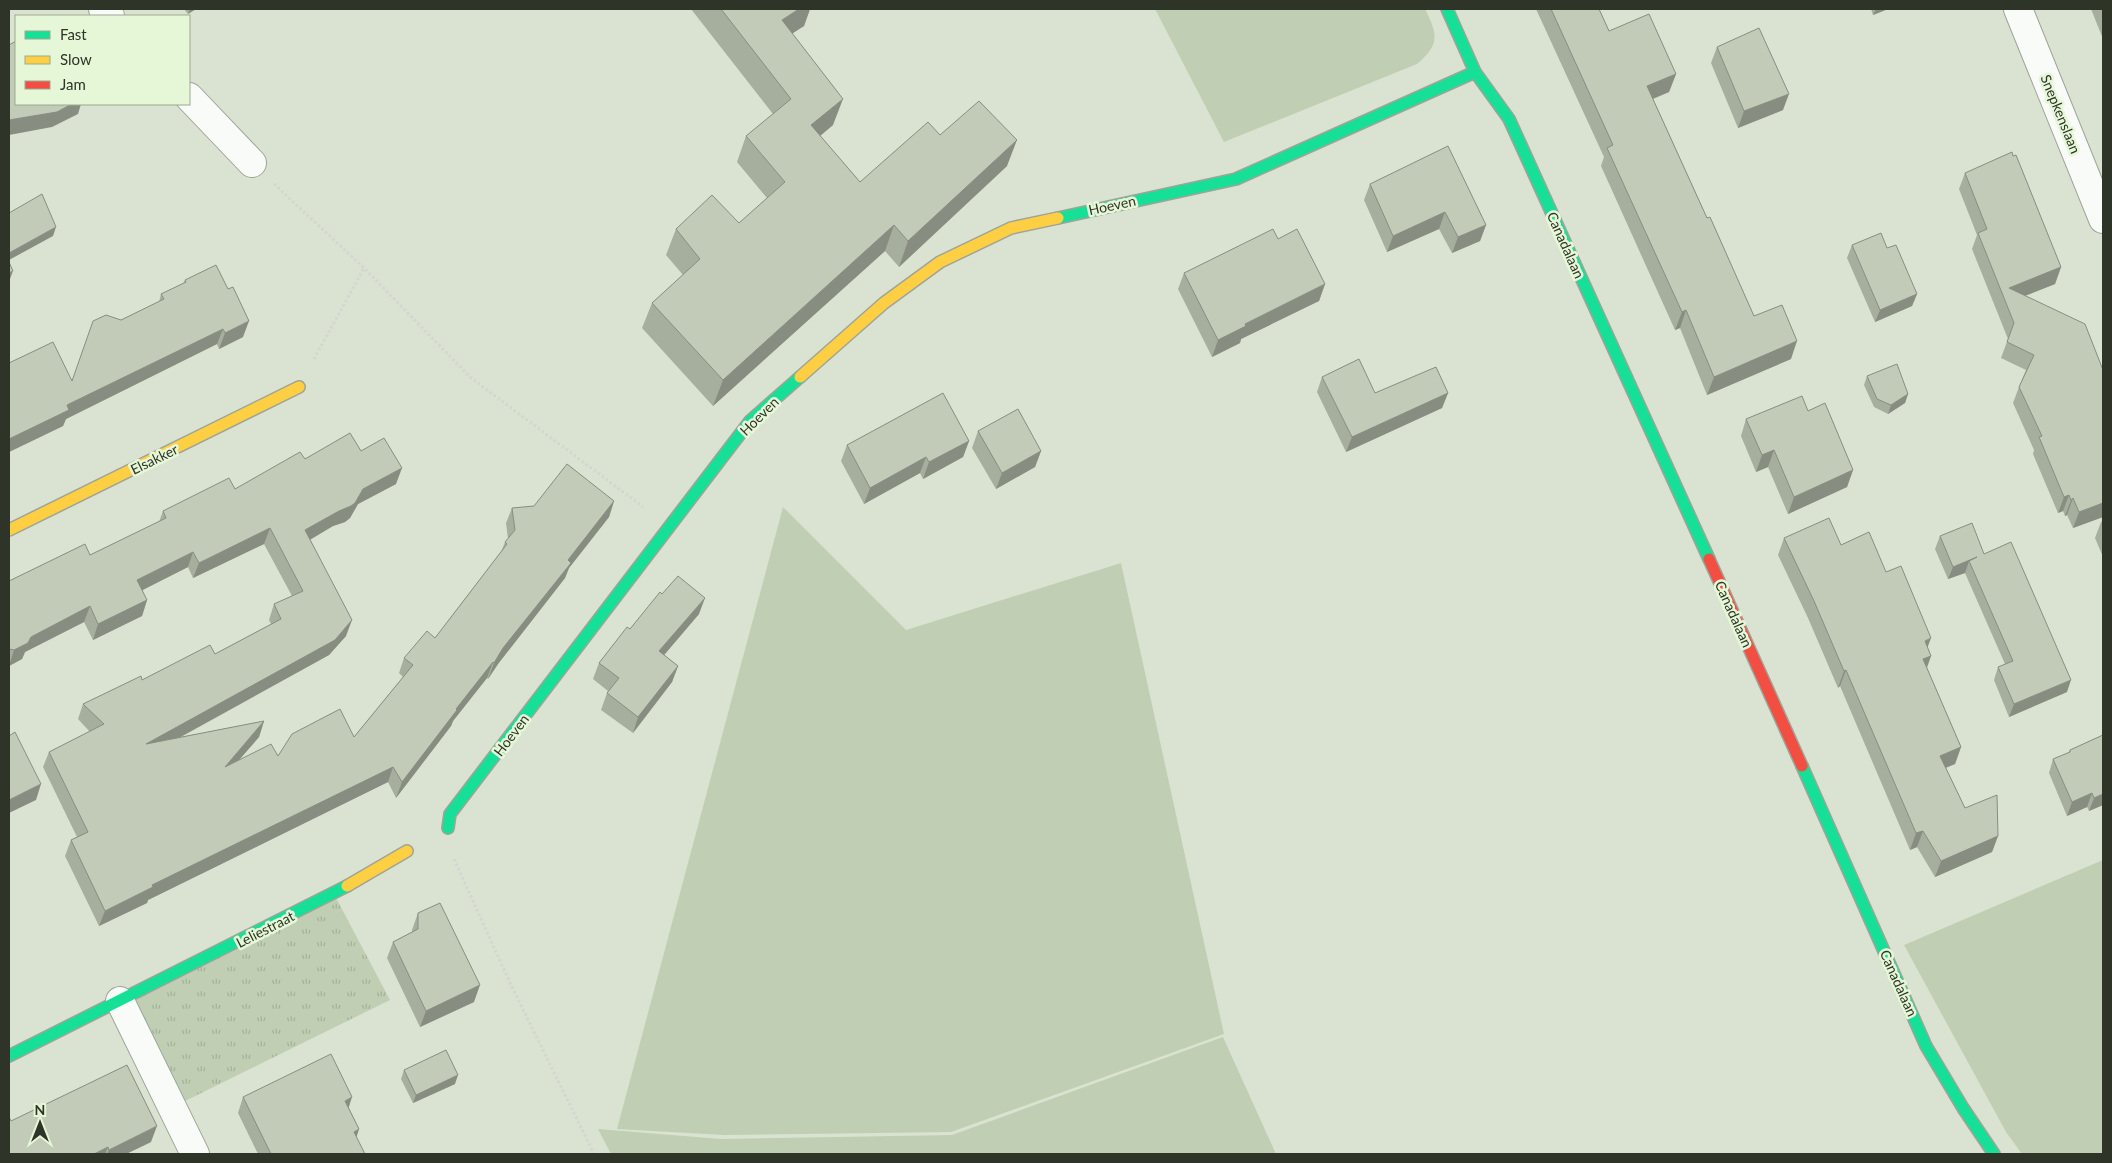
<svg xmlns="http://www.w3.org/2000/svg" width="2112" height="1163" viewBox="0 0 2112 1163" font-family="Lato,sans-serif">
  <defs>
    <pattern id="park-tufts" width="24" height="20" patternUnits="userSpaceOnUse" patternTransform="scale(1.25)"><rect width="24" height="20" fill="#c0cfb3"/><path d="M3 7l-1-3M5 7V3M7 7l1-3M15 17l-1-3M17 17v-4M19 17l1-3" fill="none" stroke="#a5b29a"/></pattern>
  </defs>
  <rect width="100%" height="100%" fill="#dae3d1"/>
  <path fill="#c0cfb3" d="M1155,9H1425C1438,35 1440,44 1417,64L1224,142Z
    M783,507L906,630L1121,563L1224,1034L951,1132L724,1135L617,1129Z
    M2103,860V1154H2022L2006,1132L1904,945Z
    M1223,1037L1276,1154H611L598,1129L721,1139L952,1135Z"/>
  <path fill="url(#park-tufts)" d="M334,894L390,1000L173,1107L120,1001Z"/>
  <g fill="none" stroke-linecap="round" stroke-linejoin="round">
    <g stroke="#9ea497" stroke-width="30">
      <path id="street" d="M103,9L110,16
        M2018,9L2103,219
        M189,97L252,163
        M120,1001L195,1154"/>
    </g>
    <g stroke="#9ea497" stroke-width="14">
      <path id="fast" d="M1447,9L1475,72L1509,119L1709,559
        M1058,218L1236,179L1475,72
        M1802,766L1926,1046L1963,1108L1994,1154
        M448,828L450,814L750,421L800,377
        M9,1056L347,886"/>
    </g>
    <g stroke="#9ea497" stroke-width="14">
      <path id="slow" d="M800,377L884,303L940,262L1011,228L1058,218
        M9,530L299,387
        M347,886L407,851"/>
    </g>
    <g stroke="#9ea497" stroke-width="14">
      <path id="jam" d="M1709,559L1802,766"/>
    </g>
    <path stroke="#d3d6d1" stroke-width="3" stroke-dasharray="2.5 2.5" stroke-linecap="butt" d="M274,184L364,268L471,378L643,507
      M314,359L364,268
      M454,859L511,985L594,1154"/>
    <use href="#street" stroke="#f9fbf8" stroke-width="28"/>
    <use href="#fast" stroke="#16e098" stroke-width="11"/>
    <use href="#slow" stroke="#ffcf43" stroke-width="11"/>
    <use href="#jam" stroke="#f24e42" stroke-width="11"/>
  </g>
  <path fill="#a6af9e" d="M184,9H196L188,14Z
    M691,9H810L804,26L792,33L833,125L820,136L860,182L940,135L1007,166L899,267L885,251L713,406L642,328L652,303L683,275L666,255L676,229L739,223L767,198L737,162L746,136L773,114Z
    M1536,9H1599L1609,31L1676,74L1669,92L1653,99L1707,218L1754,316L1791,359L1707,395L1680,328L1675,330L1601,166L1604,157Z
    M1871,9H1888L1873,15Z
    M2091,9H2103V39Z
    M1717,47L1783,110L1738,128L1711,63Z
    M1965,173L2061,267L2055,284L2025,296L2103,370V517L2073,528L2067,515L2065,516L2063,511L2058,513L2033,454L2034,450L2013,403L2019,387L2026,370L2001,358L2008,339L1972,249L1977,235L1959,189Z
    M1370,184L1486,225L1480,241L1452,253L1439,229L1387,252L1364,200Z
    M1278,239L1325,284L1319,301L1241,339L1240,343L1212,357L1178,289L1184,273Z
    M1852,245L1887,248L1917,294L1912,306L1875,322L1847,258Z
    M185,280L243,337L219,349L217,344L66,419L63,426L9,452V363L71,381L121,320L159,302L161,294L183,284Z
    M1867,376L1908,394L1905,403L1888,414L1874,407L1864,385Z
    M1322,377L1375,393H1448L1442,408L1346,452L1317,392Z
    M1808,411L1853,470L1847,487L1788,514L1768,467L1756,472L1741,436L1746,419Z
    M978,431L1041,451L1035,467L996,489L972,448Z
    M969,441L963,457L923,479L920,473L864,504L841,461L847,445Z
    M361,451L396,484L358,504L350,518L345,522L333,526L310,540L346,636L329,655L181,737L264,721L259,737L239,760L278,756L354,737L403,677L399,673L404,658L435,638L501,552L505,542L508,539L506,523L512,508L614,501L609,517L569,568L565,578L498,664L488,679L487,678L453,721L451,726L396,798L388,782L148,900L147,903L99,926L65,856L71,840L77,837L43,767L49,752L90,732L78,719L83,704L142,680L215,654L271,624L269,620L274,604L292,596L264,544L193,578L188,567L142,590L147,600L142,616L93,640L84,622L25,652L22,659L9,666V581L90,555L159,522L163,511L235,489L305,459Z
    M2103,521V557L2095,538L2101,522Z
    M1940,536L1984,554L2067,692L2009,717L1994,680L1998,667L2005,664L1965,573L1948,579L1935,549Z
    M1784,538L1841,545L1886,572L1927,647L1931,656L1927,668L1961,747L1955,764L1946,768L1965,808L1998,836L1992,852L1935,877L1917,847L1910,850L1840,686L1838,688L1808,618L1778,555Z
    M662,594L699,614L664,655L678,666L672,682L633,733L601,710L607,693L608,691L593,679L599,663Z
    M2103,735V805L2089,811L2087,807L2067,816L2049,773L2053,759L2068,753L2070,750Z
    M418,913L474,1002L420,1027L387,958L393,942L412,932V930Z
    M404,1070L455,1084L413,1103L401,1079Z
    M243,1097L349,1108L359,1129L356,1137L365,1154H258L238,1113Z
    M11,1121L151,1142L126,1154H9Z"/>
  <path fill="#878e81" d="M190,9H196L188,14Z
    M799,9H810L804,26L773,46L782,20Z
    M1876,9H1888L1873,15Z
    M1676,74L1669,92L1640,104L1647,86Z
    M1789,94L1783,110L1738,128L1744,111Z
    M843,99L833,125L802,151L811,125Z
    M72,104H81L78,114L52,127L9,135V120Z
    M1017,140L1007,166L899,267L908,241Z
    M1445,212L1439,229L1387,252L1393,236Z
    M894,225L885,251L713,406L723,380Z
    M1486,225L1480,241L1452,253L1458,237Z
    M56,227L53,236L9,260V253Z
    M2061,267L2055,284L2006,303L2009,288Z
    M13,271L10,279L9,280V273Z
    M1325,284L1319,301L1241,339L1240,343L1212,357L1218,340L1245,324Z
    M1917,294L1912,306L1875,322L1880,310Z
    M1686,310L1680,328L1675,330L1682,312Z
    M249,321L243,337L219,349L225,333Z
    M223,329L217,344L66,419L63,426L9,452V439L67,405Z
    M1797,341L1791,359L1707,395L1714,377Z
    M1448,393L1442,408L1346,452L1352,437Z
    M1908,394L1905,403L1888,414L1891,405Z
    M969,441L963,457L923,479L929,462Z
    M1774,450L1768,467L1756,472L1762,455Z
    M1041,451L1035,467L996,489L1002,473Z
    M926,457L920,473L864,504L870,488Z
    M402,468L396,484L358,504L350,518L345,522L333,526L299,546L305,530L363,489Z
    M1853,470L1847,487L1788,514L1794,497Z
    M2069,495L2063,511L2058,513L2064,497Z
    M2073,498L2067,515L2065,516L2071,500Z
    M614,501L609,517L569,568L565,578L498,664L488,679L494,663L503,648L568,560Z
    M2103,503V517L2073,528L2079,512Z
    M270,528L264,544L193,578L199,563Z
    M193,552L188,567L131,596L137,580Z
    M1977,557L1969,561L1965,573L1948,579L1953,567Z
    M705,598L699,614L653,668L659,651Z
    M147,600L142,616L93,640L98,624Z
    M90,606L84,622L25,652L22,659L9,666L14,650L31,637Z
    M352,620L346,636L329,655L140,759L146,744Z
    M1931,638L1925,654V641Z
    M1931,656L1925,672L1923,659Z
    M493,662L487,678L453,721L451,726L396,798L402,782L456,709Z
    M678,666L672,682L633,733L638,717Z
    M1846,670L1840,686L1838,688L1844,671Z
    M2071,680L2067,692L2009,717L2014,704Z
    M264,721L259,737L220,782L225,767Z
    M1961,747L1955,764L1934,772L1940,756Z
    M393,767L388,782L148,900L147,903L99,926L105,911L152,885Z
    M41,784L36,800L9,813V800Z
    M2092,793L2087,807L2067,816L2072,802Z
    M2103,794V805L2089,811L2094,798Z
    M1923,831L1917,847L1910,850L1916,833Z
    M1998,836L1992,852L1935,877L1941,861Z
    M480,985L474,1002L420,1027L426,1011Z
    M458,1075L455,1084L413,1103L416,1095Z
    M352,1097L347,1113L345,1101Z
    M157,1126L151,1142L126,1154H107L109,1150Z
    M359,1129L354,1145V1132Z
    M108,1147L105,1154H94Z"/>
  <path fill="#c1cbb8" stroke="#878e81" d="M721,9H799L782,20L843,99L811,125L860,182L928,122L940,135L979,101L1017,140L908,241L894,225L723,380L652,303L700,259L676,229L712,195L739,223L785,182L746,136L791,99Z
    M1551,9H1599L1609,31L1649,14L1676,74L1647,86L1707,218L1710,217L1754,316L1782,305L1797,341L1714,377L1686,310L1682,312L1607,148L1613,145Z
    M1759,28L1789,94L1744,111L1717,47Z
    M16,41V104H72L57,112L9,120V45Z
    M1448,146L1486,225L1458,237L1445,212L1393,236L1370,184Z
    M2012,152L2013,156L2016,155L2061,267L2009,288L2085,324L2103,370V503L2079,512L2073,498L2071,500L2069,495L2064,497L2039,437L2042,436L2019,387L2034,355L2007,342L2014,323L1978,233L1987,229L1965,173Z
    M42,194L56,227L9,253V213Z
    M1273,229L1278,239L1297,229L1325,284L1245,324L1246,326L1218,340L1184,273Z
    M1881,233L1887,248L1896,245L1917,294L1880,310L1852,245Z
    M9,262L13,271L9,273Z
    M216,265L228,289L233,287L249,321L225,333L223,329L67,405L69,410L9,439V363L53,342L72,381L93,321L106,315L121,320L164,299L161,294L186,282L185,280Z
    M1359,359L1375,393L1436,367L1448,393L1352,437L1322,377Z
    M1897,364L1908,394L1891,405L1877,399L1867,376Z
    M943,393L969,441L929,462L926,457L870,488L847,445Z
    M1802,396L1808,411L1825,403L1853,470L1794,497L1774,450L1762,455L1746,419Z
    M1018,409L1041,451L1002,473L978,431Z
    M350,433L361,451L384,438L402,468L363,489L355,503L351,506L339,511L305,530L352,620L335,640L146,744L264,721L225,767L271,744L278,756L292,734L340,709L354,737L413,665L404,658L427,631L435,638L507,544L505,542L515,530L512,508L534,506L567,464L614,501L568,560L571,563L503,648L494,663L493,662L456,709L457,710L402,782L393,767L152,885L153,887L105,911L71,840L88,832L49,752L104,724L83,704L141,676L142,680L210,645L215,654L281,619L274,604L303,591L270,528L199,563L193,552L137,580L147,600L98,624L90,606L31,637L28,643L14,650L9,649V581L85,544L90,555L166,518L163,511L229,478L235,489L300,452L305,459Z
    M1829,518L1841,545L1869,532L1886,572L1901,566L1931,638L1925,641L1931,656L1923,659L1961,747L1940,756L1965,808L1997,795L1998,836L1941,861L1923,831L1916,833L1846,670L1844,671L1814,601L1784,538Z
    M1972,523L1984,554L2011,542L2071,680L2014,704L1998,667L2013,661L1969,561L1977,557L1953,567L1940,536Z
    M678,576L705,598L659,651L678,666L638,717L607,693L619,678L599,663L627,627L630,629L660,592L662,594Z
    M15,732L41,784L9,800V736Z
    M2103,735V794L2094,798L2092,793L2072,802L2053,759L2070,752V750Z
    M440,903L480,985L426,1011L393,942L418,929V913Z
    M446,1050L458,1075L416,1095L404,1070Z
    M331,1054L352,1097L345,1101L359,1129L354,1132L365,1154H271L243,1097Z
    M127,1065L157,1126L109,1150L108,1147L94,1154H9V1117L11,1121Z"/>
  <g text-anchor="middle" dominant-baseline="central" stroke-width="5" stroke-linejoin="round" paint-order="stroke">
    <g font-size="14" fill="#2e3428" stroke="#e6f7d7">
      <text transform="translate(2061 114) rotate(68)">Snepkenslaan</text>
      <text transform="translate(1112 205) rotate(-12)">Hoeven</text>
      <text transform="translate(1566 245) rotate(66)">Canadalaan</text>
      <text transform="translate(759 416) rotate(-45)">Hoeven</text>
      <text transform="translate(154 459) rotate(-26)">Elsakker</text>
      <text transform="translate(1734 614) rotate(66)">Canadalaan</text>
      <text transform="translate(511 735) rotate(-53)">Hoeven</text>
      <text transform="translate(265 929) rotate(-27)">Leliestraat</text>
      <text transform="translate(1899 983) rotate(66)">Canadalaan</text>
    </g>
  </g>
  <rect width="2112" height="1163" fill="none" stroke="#2e3428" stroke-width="20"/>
  <rect x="15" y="15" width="175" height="90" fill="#e6f7d7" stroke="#9ca991"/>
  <rect x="25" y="31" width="25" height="8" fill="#16e098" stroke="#9ca991"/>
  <text x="60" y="40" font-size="15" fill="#2e3428">Fast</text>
  <rect x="25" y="56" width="25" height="8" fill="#ffcf43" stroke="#9ca991"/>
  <text x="60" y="65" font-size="15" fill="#2e3428">Slow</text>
  <rect x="25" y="81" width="25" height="8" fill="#f24e42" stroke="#9ca991"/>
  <text x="60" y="90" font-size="15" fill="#2e3428">Jam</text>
  <g transform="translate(40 1123)" stroke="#e6f7d7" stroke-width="4" paint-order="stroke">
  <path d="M0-4L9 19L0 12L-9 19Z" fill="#2e3428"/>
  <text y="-8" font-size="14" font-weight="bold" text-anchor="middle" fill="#2e3428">N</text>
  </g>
</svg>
